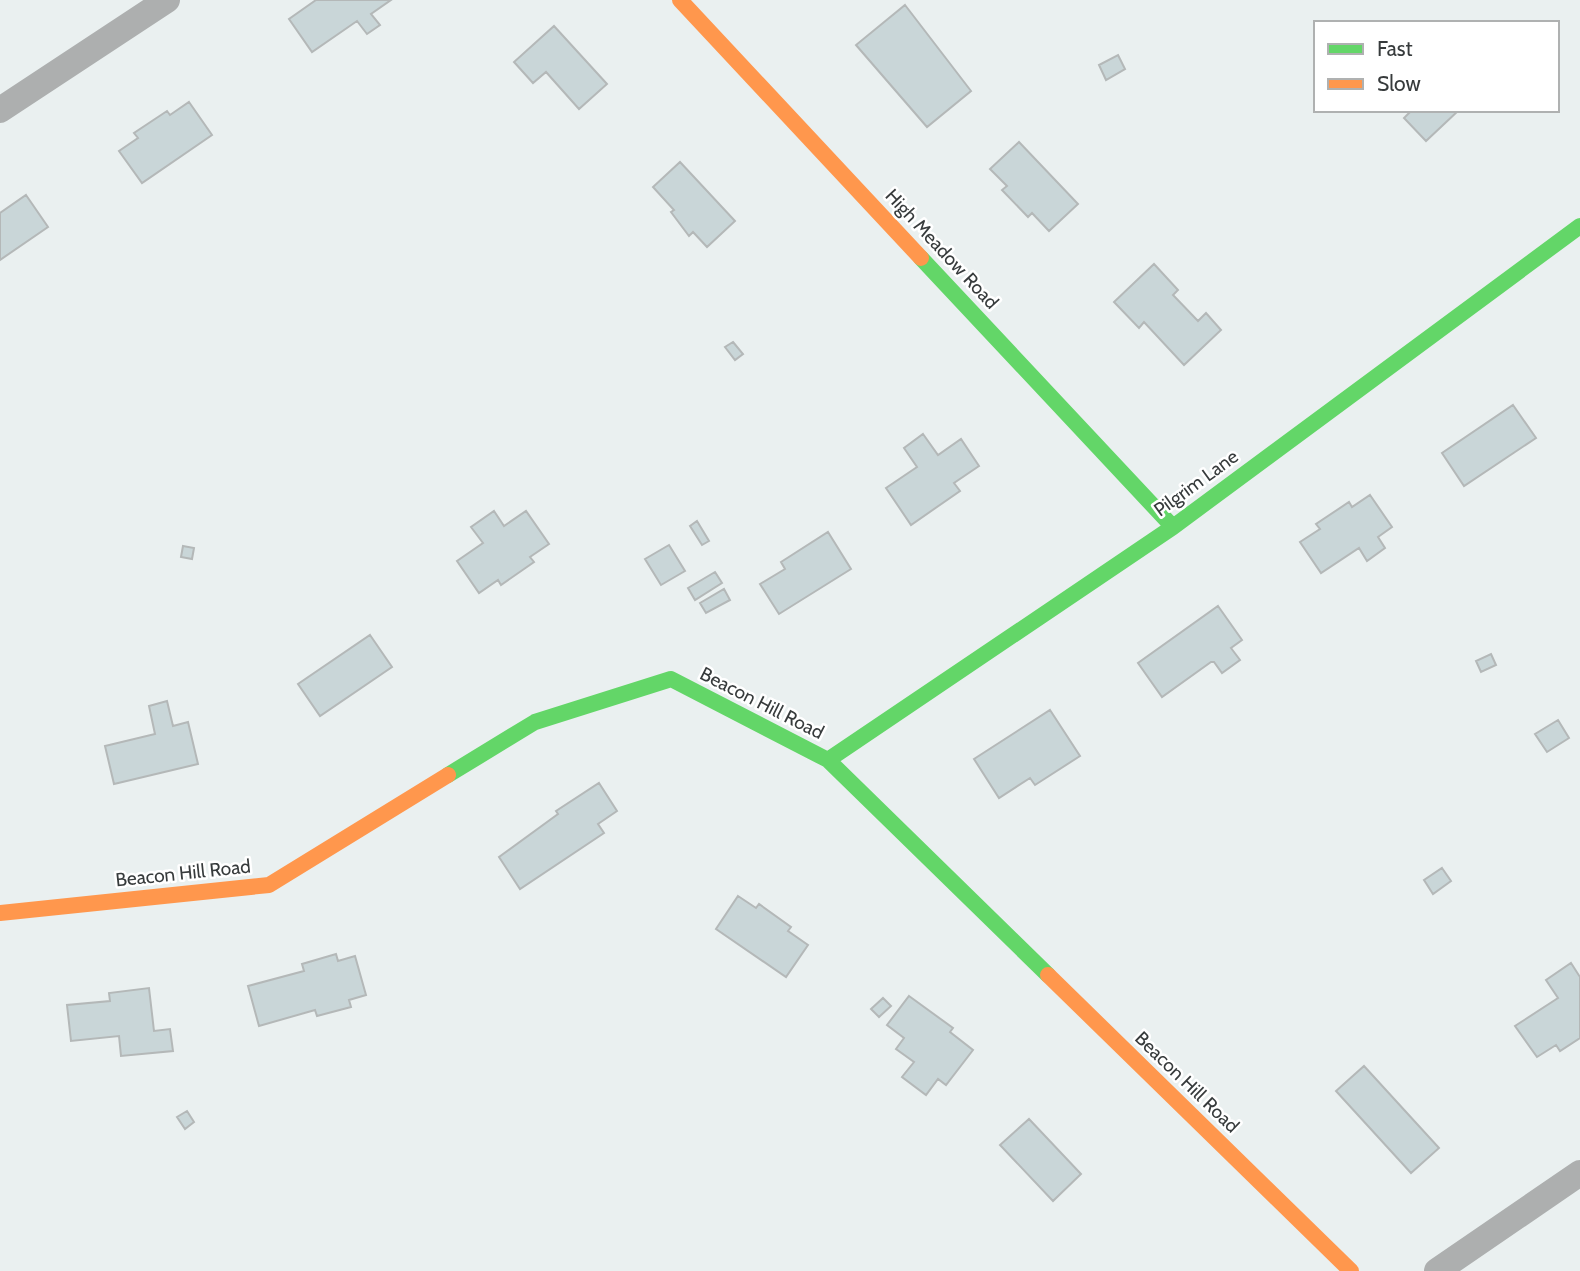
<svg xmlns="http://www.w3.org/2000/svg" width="1580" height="1271" viewBox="0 0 1580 1271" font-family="Cabin,sans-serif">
  <rect width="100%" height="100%" fill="#eaf0f0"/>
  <path fill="#c9d6d8" stroke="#b4b8b8" stroke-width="2" d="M316,0H391L371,14L380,25L367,34L357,21L312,52L289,19Z
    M905,5L971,91L927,127L856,45Z
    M554,26L607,84L579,109L546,72L533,83L514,62Z
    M1118,55L1125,69L1106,80L1099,65Z
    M189,102L212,135L142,183L119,151L138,138L134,133L167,111L170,115Z
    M1412,110H1459L1426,141L1404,118Z
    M1019,142L1078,204L1049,231L1032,213L1028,217L1002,190L1007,186L990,169Z
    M680,162L735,221L707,247L693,232L689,236L671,212L674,210L653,187Z
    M26,195L48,227L0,260V213Z
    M1154,264L1178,290L1173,295L1198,321L1206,313L1221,330L1184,365L1144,322L1139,328L1114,302Z
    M733,342L743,354L735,360L725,347Z
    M1513,405L1536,438L1464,486L1442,453Z
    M923,434L938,455L961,439L979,466L954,483L960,491L911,525L886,488L917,467L904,448Z
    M1370,495L1392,527L1378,537L1385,548L1367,561L1359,548L1321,573L1300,542L1320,529L1316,524L1349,502L1352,507Z
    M494,511L504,526L526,511L549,544L530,557L534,562L501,585L498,580L479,593L457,561L483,543L471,527Z
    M697,521L709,541L702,545L690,526Z
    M828,532L851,569L779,614L760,584L785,569L781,562Z
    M669,545L685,571L661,585L645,559Z
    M183,546L194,548L192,559L181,557Z
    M715,572L722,583L695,600L688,588Z
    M724,589L730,600L706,613L700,603Z
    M1218,606L1242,640L1231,648L1240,660L1222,673L1214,662H1211L1162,697L1138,663Z
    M370,635L392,667L320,716L298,684Z
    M1491,654L1496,665L1481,672L1476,661Z
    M167,701L173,726L188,722L198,764L114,784L105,746L155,734L149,706Z
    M1050,710L1080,756L1035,785L1030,778L999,798L974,759Z
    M1558,720L1569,738L1547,752L1535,734Z
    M599,783L617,811L598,824L604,833L520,889L499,857L558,814L556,811Z
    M1442,868L1451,881L1433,894L1424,880Z
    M738,896L756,908L759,904L791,927L788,931L808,945L786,977L716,929Z
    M336,954L338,961L355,956L366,995L349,1000L351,1007L317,1016L315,1010L259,1026L248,986L304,971L302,964Z
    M1571,963L1580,977V1038L1560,1051L1556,1045L1537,1057L1515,1026L1558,998L1546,980Z
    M149,988L154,1031L170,1029L173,1051L121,1056L119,1036L71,1041L67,1005L110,1001L109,993Z
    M909,996L953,1028L950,1032L973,1050L946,1085L938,1079L926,1095L902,1077L914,1062L896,1049L904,1038L887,1025Z
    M883,998L891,1006L879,1017L871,1009Z
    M1364,1066L1439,1148L1411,1173L1336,1091Z
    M187,1111L194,1122L185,1129L177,1117Z
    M1029,1119L1081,1174L1053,1201L1000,1145Z"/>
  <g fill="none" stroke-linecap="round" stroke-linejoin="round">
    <path stroke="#adafaf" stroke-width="26" d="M0,110L167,0
      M1437,1271L1580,1173"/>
    <path stroke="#63d668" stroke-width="16" d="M921,258L1173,527
      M828,760L1173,527L1580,226
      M448,775L535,722L671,679L828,760L1048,975"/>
    <path stroke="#ff974d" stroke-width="16" d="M680,0L921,258
      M0,913L269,885L448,775
      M1048,975L1351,1271"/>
  </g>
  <g text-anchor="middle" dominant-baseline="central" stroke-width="5" stroke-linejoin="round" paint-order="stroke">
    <g font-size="19" fill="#373b3c" stroke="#fff">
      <text transform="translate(942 249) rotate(47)">High Meadow Road</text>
      <text transform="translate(1196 483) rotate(-36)">Pilgrim Lane</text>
      <text transform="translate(762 703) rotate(27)">Beacon Hill Road</text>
      <text transform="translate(183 873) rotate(-6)">Beacon Hill Road</text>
      <text transform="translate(1187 1082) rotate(44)">Beacon Hill Road</text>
    </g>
  </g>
  <rect x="1314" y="21" width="245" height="91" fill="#ffffff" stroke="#afb1b1" stroke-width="2"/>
  <rect x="1328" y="44" width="35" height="10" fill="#63d668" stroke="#afb1b1" stroke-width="2"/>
  <text x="1377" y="56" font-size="21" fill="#373b3c">Fast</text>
  <rect x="1328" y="79" width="35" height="10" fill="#ff974d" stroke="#afb1b1" stroke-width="2"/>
  <text x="1377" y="91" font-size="21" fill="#373b3c">Slow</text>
</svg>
